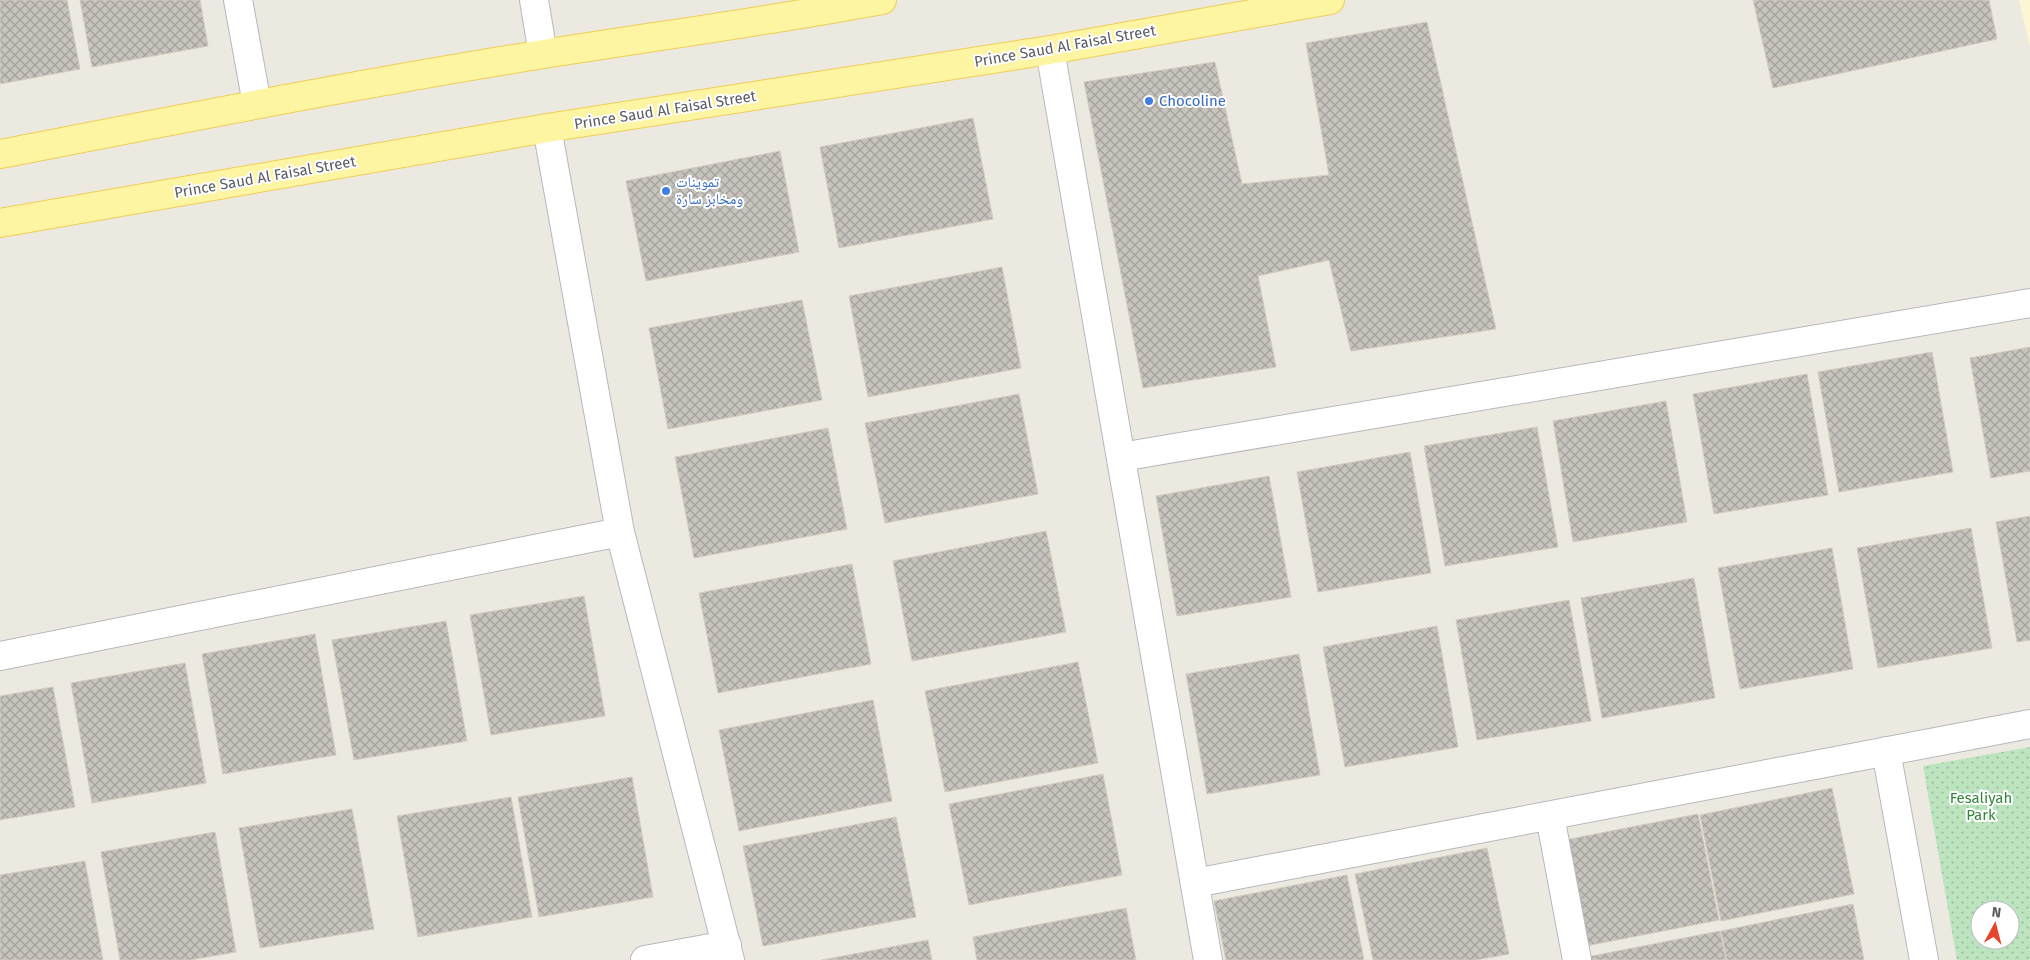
<svg xmlns="http://www.w3.org/2000/svg" width="2030" height="960" viewBox="0 0 2030 960" font-family="'Fira Sans','Noto Naskh Arabic',sans-serif">
  <defs>
    <pattern id="park-dots" width="8" height="8" patternUnits="userSpaceOnUse" patternTransform="scale(1.25)"><rect width="8" height="8" fill="#bce4be"/><path d="M2 2h.1M6 6h.1" fill="none" stroke="#9cbc9e" stroke-width="1.8" stroke-linecap="round"/></pattern>
    <pattern id="building-cross-hatch" width="8" height="8" patternUnits="userSpaceOnUse" patternTransform="scale(1.25)"><rect width="8" height="8" fill="#c7c4be"/><path d="M0 0l8 8M0 8l8-8" fill="none" stroke="#a5a29e"/></pattern>
  </defs>
  <rect width="100%" height="100%" fill="#eceae0"/>
  <path fill="#fdf6d4" d="M2019,0H2030V47Z"/>
  <path fill="url(#park-dots)" fill-rule="evenodd" d="M2030,747V960H1957L1923,766ZM1980,910H2010V940H1980Z"/>
  <path fill="url(#building-cross-hatch)" stroke="#d1ccbf" d="M0,0H67L80,69L0,84Z
    M80,0H200L208,46L92,67Z
    M1753,0H1989L1997,39L1773,88Z
    M1427,22L1496,329L1351,351L1329,260L1258,276L1276,367L1143,388L1084,82L1215,62L1242,184L1329,175L1306,43Z
    M973,118L993,219L839,248L820,147Z
    M780,151L799,252L646,281L626,181Z
    M1002,267L1021,368L868,397L849,296Z
    M802,300L822,400L668,429L649,328Z
    M2030,347V471L1991,478L1970,358Z
    M1932,352L1953,472L1839,492L1818,372Z
    M1807,374L1828,495L1714,514L1693,394Z
    M1019,394L1038,494L885,523L865,423Z
    M1666,401L1687,522L1573,542L1553,421Z
    M1537,427L1558,547L1445,566L1424,446Z
    M828,428L847,529L694,558L675,457Z
    M1410,452L1431,573L1318,592L1297,472Z
    M1269,476L1291,597L1177,616L1156,496Z
    M2030,516V640L2017,642L1996,522Z
    M1971,528L1992,648L1878,668L1857,548Z
    M1046,531L1066,632L912,661L893,561Z
    M1832,548L1853,669L1740,689L1718,568Z
    M852,564L871,664L718,693L699,593Z
    M1694,578L1715,698L1602,718L1581,598Z
    M584,596L605,716L491,735L470,615Z
    M1569,600L1591,721L1477,740L1456,620Z
    M446,621L467,741L354,760L332,640Z
    M1437,626L1458,747L1345,767L1323,647Z
    M315,634L336,755L223,774L202,654Z
    M1299,654L1320,775L1207,794L1186,674Z
    M1078,662L1098,763L945,792L925,691Z
    M185,663L206,783L92,803L71,683Z
    M53,687L75,807L0,820V696Z
    M873,700L892,801L739,831L719,730Z
    M1103,774L1122,875L969,905L949,804Z
    M632,777L653,897L539,917L518,797Z
    M1832,788L1854,894L1721,921L1700,815Z
    M511,797L532,917L418,937L397,816Z
    M352,809L374,929L260,948L239,828Z
    M1698,814L1719,920L1586,946L1565,840Z
    M896,817L916,917L763,946L743,846Z
    M215,832L236,952L190,960H120L101,852Z
    M1487,848L1509,954L1476,960H1373L1355,874Z
    M85,861L103,960H0V875Z
    M1347,875L1364,960H1226L1214,901Z
    M1853,904L1864,960H1727L1721,931Z
    M1126,908L1136,960H977L973,937Z
    M1720,931L1726,960H1588L1587,957Z
    M928,940L932,960H822Z"/>
  <g fill="none" stroke-linecap="round" stroke-linejoin="round">
    <g stroke="#b6b8bd" stroke-width="30">
      <path id="street" d="M238,0L257,104
        M534,0L543,54
        M1050,50L1208,960
        M547,128L620,532L730,960
        M1121,457L2030,303
        M0,656L620,532
        M1886,751L1924,960
        M1550,816L1577,960
        M1195,883L2030,724
        M645,960L727,945"/>
    </g>
    <g stroke="#f0cd55" stroke-width="30">
      <path id="primary" d="M0,154C181,119 362,83 544,54C657,36 770,21 882,0
        M0,223L547,128L1050,50L1330,0"/>
    </g>
    <use href="#street" stroke="#fff" stroke-width="28"/>
    <use href="#primary" stroke="#fef5a3" stroke-width="28"/>
  </g>
  <g fill="#3f7fe0" stroke="#fff" stroke-width="2">
    <circle cx="1149" cy="101" r="5"/>
    <circle cx="666" cy="191" r="5"/>
  </g>
  <g text-anchor="middle" dominant-baseline="central" stroke-width="4" stroke-linejoin="round" paint-order="stroke">
    <g font-size="15" fill="#595c61" stroke="#fff">
      <text transform="translate(1065 46) rotate(-10)">Prince Saud Al Faisal Street</text>
      <text transform="translate(665 110) rotate(-9)">Prince Saud Al Faisal Street</text>
      <text transform="translate(265 177) rotate(-10)">Prince Saud Al Faisal Street</text>
    </g>
    <g font-size="15" fill="#366cbe" stroke="#fff" text-anchor="start">
      <text x="1159" y="101">Chocoline</text>
      <text x="676" y="182">تموينات<tspan x="676" dy="17">ومخابز سارة</tspan></text>
    </g>
    <g font-size="15" fill="#35843d" stroke="#fff">
      <text x="1981" y="798">Fesaliyah<tspan x="1981" dy="17">Park</tspan></text>
    </g>
  </g>
  <g transform="translate(1995 925) rotate(7)"><circle r="24" fill="#ffffff" stroke="#bdbec0"/>
  <path d="M0-4L9 19L0 12L-9 19Z" fill="#e7442b"/>
  <text y="-8" font-size="14" font-weight="bold" text-anchor="middle" fill="#595c61">N</text>
  </g>
</svg>
